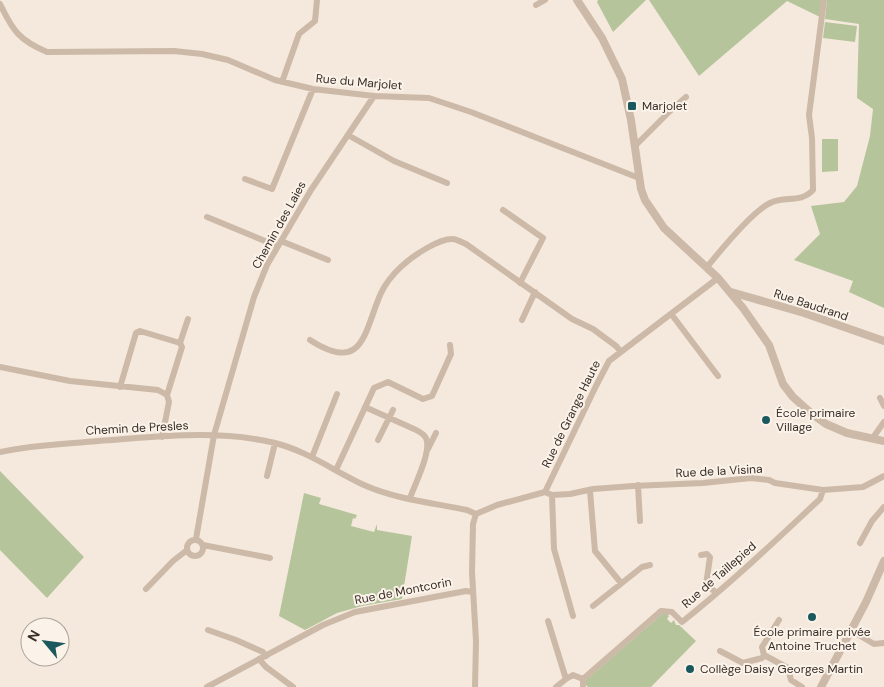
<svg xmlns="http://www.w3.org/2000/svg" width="884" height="687" viewBox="0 0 884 687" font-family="'DM Sans',sans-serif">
  <rect width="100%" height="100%" fill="#f4e9dc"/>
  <path fill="#b6c49b" d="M598,0H646L613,32L597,2Z
    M649,0H822L820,17L787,1L699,76Z
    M827,0H884V308L849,292L853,281L794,260L820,234L811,206L844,202L857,186L870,136L873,109L857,98L859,24L825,19Z
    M825,22L857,26L855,42L823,38Z
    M822,139H838V171L822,172Z
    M0,471L84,557L47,598L0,550Z
    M304,493L321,498L319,504L357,515L355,519L353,518L351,526L374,532L377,524V530L412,536L402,599L362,606L337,613L305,630L279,616Z
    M666,613L669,616L667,619L671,623L674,620L676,625H679L696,641L651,687H588L586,685V680L662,614Z"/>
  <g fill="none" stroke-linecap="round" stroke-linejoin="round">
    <path stroke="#cdb9a7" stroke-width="6" d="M0,4C13,31 19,40 47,52L174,51L202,54L228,60L275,80L313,89L374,96L429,98L471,112L639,178
      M536,5L545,0
      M282,82L299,34L315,21L317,0
      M348,135L394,161L447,183
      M635,146L670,111L686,97
      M245,179L272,189L313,89
      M503,210L543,238L520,283
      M207,217L277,246
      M281,241L328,260
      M707,267C720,251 753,211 770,203C785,195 800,204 813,190L812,138L809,115L824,0
      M672,315L718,376
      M522,320L535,292
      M310,340C364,375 364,331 381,293C390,274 409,258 427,248C434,244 444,239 452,239C456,239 462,242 466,244L572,319L593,329L616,346L621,352
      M180,343L188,319
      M0,367L70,381L158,390L167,395L169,402L162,437
      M120,387L136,333L140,331L180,343L182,347L167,395
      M880,398L884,406
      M365,407L414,429C418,431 423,433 426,438C432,451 415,484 410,498
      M872,439L884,422
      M378,440L393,410
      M428,449L436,433
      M0,452C32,445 65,444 98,441C156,437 217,429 275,443C307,451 334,471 364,485C395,499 433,503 467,510L476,514
      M312,457L337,394
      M336,470L374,388L388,382L423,399L432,396L451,354L450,345
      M267,476L275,443
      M638,485L640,521
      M590,491L595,551L621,583
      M545,492L596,386L609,361L718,278
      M552,495L554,549L573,616
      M476,514L497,505L545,492L552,495L570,494L593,489L633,486L703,483L751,478L769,480L775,483L823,490L863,487L884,476
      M196,539L214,435L254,297L267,265L311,190L374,96
      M187 548a8 8 0 1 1 16 0a8 8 0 1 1-16 0Z
      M860,543L872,521L884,507
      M203,545L270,558
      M701,555L707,554L710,557L706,585L717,593
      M146,589L173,561L187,550
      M593,606L642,567L650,565
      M779,620L762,647L764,655L788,668L791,680L802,687
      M548,621L566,679
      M208,630L236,640L263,652L266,656
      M852,631L874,644L884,643
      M720,651L743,663L762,658L764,655
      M259,659L266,667L293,687
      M207,687L323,625L355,612L466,591L472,592
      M475,687L476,641L472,572L473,524L476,514
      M556,687L566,679L573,675L583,679
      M583,687V679L661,611L672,612L682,622C730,584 775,541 820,499L823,490"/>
    <path stroke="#cdb9a7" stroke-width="8" d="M577,0L602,38L622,79L631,120L641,189L645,200L664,228L718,278L743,308L769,345L783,384L793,397L812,414L826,424L847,433L884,441
      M731,292L804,313L884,341
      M821,687L866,602L884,561"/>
  </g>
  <g fill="#1a585e" stroke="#fbf3e9" stroke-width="2">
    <rect x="627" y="101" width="10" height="10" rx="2.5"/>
    <circle cx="766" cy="420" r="5"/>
    <circle cx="812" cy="617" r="5"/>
    <circle cx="690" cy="669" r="5"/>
  </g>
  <g text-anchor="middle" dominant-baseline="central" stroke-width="4" stroke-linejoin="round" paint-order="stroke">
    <g font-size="12" fill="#392e28" stroke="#fbf3e9">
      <text transform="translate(359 82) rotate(5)">Rue du Marjolet</text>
      <text transform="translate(279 225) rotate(-61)">Chemin des Laies</text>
      <text transform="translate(811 305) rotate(18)">Rue Baudrand</text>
      <text transform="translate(571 414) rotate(-64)">Rue de Grange Haute</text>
      <text transform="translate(137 428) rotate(-3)">Chemin de Presles</text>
      <text transform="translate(719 471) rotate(-3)">Rue de la Visina</text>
      <text transform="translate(719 575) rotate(-41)">Rue de Taillepied</text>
      <text transform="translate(403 591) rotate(-11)">Rue de Montcorin</text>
    </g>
    <g font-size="12" fill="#392e28" stroke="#fbf3e9" text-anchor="start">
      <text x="642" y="106">Marjolet</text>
      <text x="776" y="413">École primaire<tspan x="776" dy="14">Village</tspan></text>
      <text x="812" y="632" text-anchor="middle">École primaire privée<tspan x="812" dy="14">Antoine Truchet</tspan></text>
      <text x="700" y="669">Collège Daisy Georges Martin</text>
    </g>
  </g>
  <g transform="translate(45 642) rotate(299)"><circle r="24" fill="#fbf3e9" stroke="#ada49c"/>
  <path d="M0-4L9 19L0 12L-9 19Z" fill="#1a585e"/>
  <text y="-8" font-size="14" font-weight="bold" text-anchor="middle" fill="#392e28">N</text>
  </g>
</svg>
